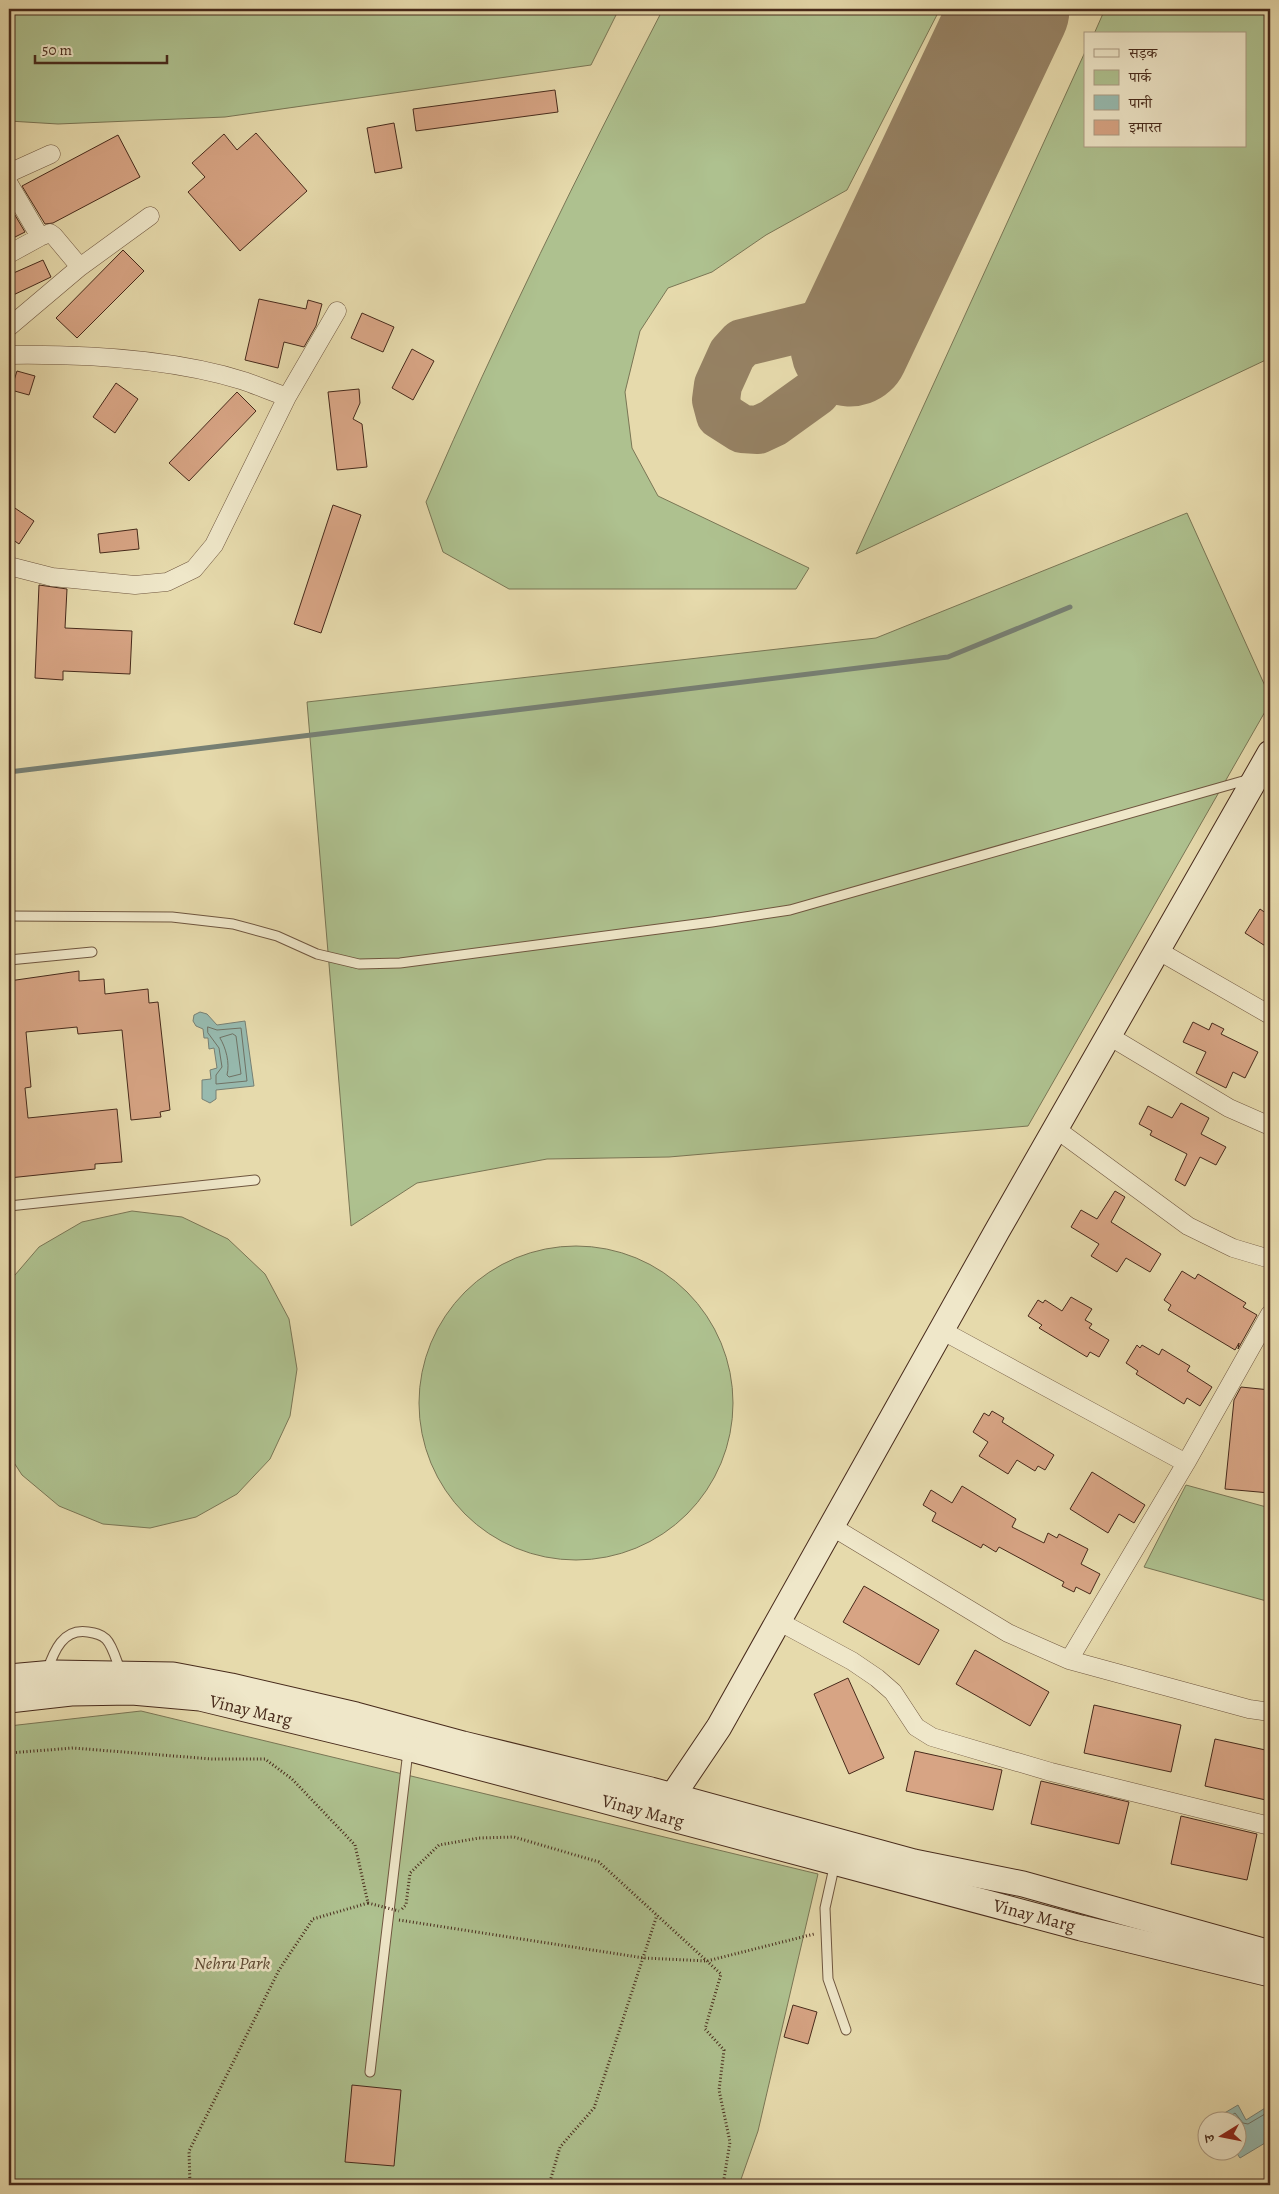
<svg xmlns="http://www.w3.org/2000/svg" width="1279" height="2194" viewBox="0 0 1279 2194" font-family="Alegreya,'Noto Serif Devanagari',serif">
  <rect width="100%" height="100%" fill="#e6daac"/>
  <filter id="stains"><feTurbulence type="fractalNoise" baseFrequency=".004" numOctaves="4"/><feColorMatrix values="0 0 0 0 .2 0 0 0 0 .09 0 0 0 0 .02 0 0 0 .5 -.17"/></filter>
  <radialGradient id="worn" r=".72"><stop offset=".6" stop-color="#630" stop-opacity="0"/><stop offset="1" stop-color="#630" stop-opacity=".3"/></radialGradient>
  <path fill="#aec18f" stroke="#7a7655" d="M9,9H619L591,65L225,117L58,124L9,121Z
    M663,9H940L847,190L766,235L712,272L668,288L640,331L625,392L632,448L658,496L809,568L796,589H509L443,552L426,502C499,334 579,171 663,9Z
    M1105,9H1270V358L856,554L1085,52V146H1245V34H1094Z
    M1187,513L1270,697V703L1028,1126L669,1157L547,1159L417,1183L351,1226L307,702L876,638Z
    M132,1211L182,1217L228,1239L265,1274L289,1319L297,1369L290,1416L270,1459L237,1494L196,1517L150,1528L103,1524L59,1506L22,1475L9,1455V1282L39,1247L82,1222Z
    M419 1403a157 157 0 1 1 314 0a157 157 0 1 1-314 0Z
    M1186,1485L1270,1508V1602L1144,1567Z
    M141,1711L818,1874L758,2131L739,2185H9V1726Z"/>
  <path fill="#97baaf" stroke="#778074" d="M200,1012L207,1014L217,1025L245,1021L254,1086L216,1090V1099L210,1103L202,1099V1080L211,1079L210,1070L217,1068L214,1048L209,1049L208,1038H204L203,1029L196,1026L193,1021L194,1015Z
    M1238,2105L1246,2120L1270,2105V2140L1240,2158L1236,2152V2122L1218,2121L1216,2118Z"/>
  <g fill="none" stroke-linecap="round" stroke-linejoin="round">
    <path stroke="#6f7265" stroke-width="1" d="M208,1027L217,1030L241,1028L247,1081L216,1084V1075L222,1067L219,1048L208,1033Z
      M233,1034L236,1036L241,1074L229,1077L227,1075C230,1063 226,1048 220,1038Z
      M1222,2122L1235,2113L1243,2123L1248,2124L1270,2111"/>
    <path stroke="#778074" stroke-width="5" d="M9,772L948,657L1070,607"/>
    <path stroke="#968264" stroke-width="48" d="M850,347L816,392L773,423L758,430L742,429L720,415L716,400L718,385L732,354L742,343L824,323L876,293"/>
    <path stroke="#968264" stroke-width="119" d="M850,347L1010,9"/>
  </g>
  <path fill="#d7a484" stroke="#472a1b" d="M555,90L558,112L416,131L413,109Z
    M394,123L402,168L375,173L367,128Z
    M256,133L307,191L240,251L188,192L205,177L192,163L224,134L237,150Z
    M118,135L140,177L53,223L45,224L22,186Z
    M9,205L25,232L9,240Z
    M123,250L144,271L77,338L56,318Z
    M43,260L51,277L9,297V275Z
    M259,299L306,309L308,300L322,304L316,326L304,347L284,342L278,368L245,360Z
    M362,313L394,327L383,352L351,338Z
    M412,349L434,361L413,400L392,388Z
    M17,371L35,376L29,395L11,390Z
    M116,383L138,399L115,433L93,417Z
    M359,389L360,403L353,419L362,424L367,467L337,470L328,392Z
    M237,392L256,411L189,481L169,463Z
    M9,504L34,521L19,544L9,537Z
    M333,505L361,515L321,633L294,624Z
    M137,529L139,549L100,553L98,534Z
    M39,585L67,589L65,628L132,631L130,674L63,671V680L35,678Z
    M1260,909L1270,916V949L1245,933Z
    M79,971V981L104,979L105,994L148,989L149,1003L158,1002L170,1110L160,1112L161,1117L131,1120L122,1030L78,1034L77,1027L26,1032L31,1087L25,1088L28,1118L117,1109L122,1162L95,1164V1169L9,1178V981Z
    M1193,1022L1209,1030L1212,1023L1224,1029L1221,1034L1258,1052L1245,1078L1233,1072L1226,1088L1196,1073L1206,1052L1183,1042Z
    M1181,1103L1209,1118L1201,1134L1226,1147L1216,1165L1200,1157L1185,1186L1175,1180L1187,1154L1150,1135L1152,1131L1139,1124L1148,1106L1172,1118Z
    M1115,1191L1125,1197L1111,1222L1161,1254L1150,1272L1126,1258L1117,1272L1091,1256L1099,1244L1071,1227L1081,1210L1097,1219Z
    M1182,1271L1195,1279L1198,1274L1246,1303L1243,1307L1257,1315L1238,1349L1239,1343L1235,1350L1168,1310L1171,1305L1164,1300Z
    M1071,1297L1092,1309L1085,1320L1092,1324L1089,1328L1109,1340L1099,1357L1090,1352L1087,1357L1039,1328L1042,1325L1028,1316L1038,1300L1043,1303L1045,1300L1062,1311Z
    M1137,1345L1140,1348L1142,1345L1159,1355L1162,1349L1190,1366L1187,1371L1212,1387L1200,1406L1187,1398L1184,1404L1136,1374L1138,1371L1126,1363Z
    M1241,1387L1270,1390V1493L1225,1489L1234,1400Z
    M992,1411L1004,1418L1002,1422L1054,1455L1045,1470L1038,1466L1035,1471L1017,1460L1008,1474L979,1456L988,1442L973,1432L984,1413L989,1416Z
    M1092,1472L1145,1505L1134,1523L1119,1514L1108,1533L1070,1509Z
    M962,1486L1016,1519L1012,1527L1044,1543L1048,1533L1057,1538L1059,1534L1088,1549L1081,1564L1100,1574L1090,1594L1076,1587L1074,1592L1062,1586L1064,1582L999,1547L996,1552L983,1544L981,1548L932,1521L936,1513L923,1505L931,1490L952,1503Z
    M864,1586L939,1630L919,1665L843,1622Z
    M975,1650L1049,1692L1030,1726L956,1684Z
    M848,1678L884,1758L849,1774L814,1694Z
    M1094,1705L1181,1725L1171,1772L1084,1753Z
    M1215,1739L1270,1751V1801L1205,1786Z
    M915,1751L1002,1770L993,1810L906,1791Z
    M1041,1781L1129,1802L1119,1844L1031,1824Z
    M1181,1816L1257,1834L1247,1880L1171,1864Z
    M793,2005L817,2012L808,2044L784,2037Z
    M352,2085L401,2090L394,2166L345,2162Z"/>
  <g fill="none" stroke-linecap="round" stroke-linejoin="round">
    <g stroke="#6f563f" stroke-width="11">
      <path id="lane" d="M9,916L172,917L233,924L277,936L317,954L359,964L400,963L712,922L790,910L1250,779
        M9,960L92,952
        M9,1206L255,1180
        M47,1671C54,1651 63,1628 88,1632C95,1633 101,1634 106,1639C113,1646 117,1663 121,1672
        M835,1863L825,1908L828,1979L846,2030
        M370,2072L408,1751"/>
    </g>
    <g stroke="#6f563f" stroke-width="19">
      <path id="street" d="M9,173L51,154
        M9,184L40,237L50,233L54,236L80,267
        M9,254L40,237
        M9,327L80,267L150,216
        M9,355C83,354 173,359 244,381C258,386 273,392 287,397L337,311
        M9,566L52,577L135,585L167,582L194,569L214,545L287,397
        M1157,950L1270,1015
        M1109,1036L1229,1108L1270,1126
        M1056,1129L1188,1226L1233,1248L1270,1259
        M1270,1314L1186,1463L1069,1660L1249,1709L1270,1712
        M941,1330L1186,1463
        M831,1526L1008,1633L1069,1660
        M778,1621L852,1661L877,1678L893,1692L916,1727L932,1737L1051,1772L1270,1826"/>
    </g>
    <g stroke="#472a1b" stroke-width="27">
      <g id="secondary">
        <path d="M9,1677L54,1673L173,1675L231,1686L356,1715L463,1744L651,1790L914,1862L1023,1884L1270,1953"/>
        <path id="s1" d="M9,1700L71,1693L132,1692L200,1698L415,1750L1081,1928L1270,1974"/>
        <path d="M663,1810L719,1727L997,1231L1270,753"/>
      </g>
    </g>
    <path stroke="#472a1b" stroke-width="3" stroke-dasharray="1 2.5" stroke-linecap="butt" d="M9,1753L73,1748L212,1759H265L292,1779L355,1845L368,1903L313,1919L279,1970L189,2151L190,2185
      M402,1909L406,1905L410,1873L439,1845L479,1838L514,1837L599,1862L721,1974L705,2029L724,2050L719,2090L730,2142L723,2185
      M399,1920L644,1958L707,1961L814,1934
      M549,2185L560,2147L594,2108L657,1915"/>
    <use href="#lane" stroke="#efe7c9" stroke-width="9"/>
    <use href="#street" stroke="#efe7c9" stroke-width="18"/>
    <use href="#secondary" stroke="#efe7c9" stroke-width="25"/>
    <path stroke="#472a1b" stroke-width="3" stroke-dasharray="1 2.5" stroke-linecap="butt" d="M368,1903L399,1911"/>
  </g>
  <g text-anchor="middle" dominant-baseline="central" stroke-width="5" stroke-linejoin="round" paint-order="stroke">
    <g font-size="18" fill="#472a1b" stroke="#efe7c9">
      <text stroke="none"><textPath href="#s1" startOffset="244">Vinay Marg</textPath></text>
      <text stroke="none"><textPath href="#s1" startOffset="649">Vinay Marg</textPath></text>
      <text stroke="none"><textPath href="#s1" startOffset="1054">Vinay Marg</textPath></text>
    </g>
    <g font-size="18" font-style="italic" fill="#5c4832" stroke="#efe7c9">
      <text x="232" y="1963">Nehru Park</text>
    </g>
  </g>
  <rect width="1279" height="2194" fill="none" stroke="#e6daac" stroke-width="30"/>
  <rect x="10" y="10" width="1259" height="2174" fill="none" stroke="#472a1b" stroke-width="2.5"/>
  <rect x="15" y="15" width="1249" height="2164" fill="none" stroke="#472a1b"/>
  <rect x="1084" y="32" width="162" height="115" fill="#efe7c9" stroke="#ac9b83"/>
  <rect x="1094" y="49" width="25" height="8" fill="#efe7c9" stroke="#ac9b83"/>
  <text x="1129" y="58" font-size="15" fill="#472a1b">सड़क</text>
  <rect x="1094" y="70" width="25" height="15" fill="#aec18f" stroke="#ac9b83"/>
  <text x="1129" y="82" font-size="15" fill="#472a1b">पार्क</text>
  <rect x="1094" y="95" width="25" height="15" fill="#97baaf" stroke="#ac9b83"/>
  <text x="1129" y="108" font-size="15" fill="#472a1b">पानी</text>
  <rect x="1094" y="120" width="25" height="15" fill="#d7a484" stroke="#ac9b83"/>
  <text x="1129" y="132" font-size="15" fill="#472a1b">इमारत</text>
  <g transform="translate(1222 2136) rotate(260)"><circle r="24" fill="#efe7c9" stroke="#ac9b83"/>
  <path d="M0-4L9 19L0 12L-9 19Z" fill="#8f2418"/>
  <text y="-8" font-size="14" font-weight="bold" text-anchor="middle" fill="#472a1b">उ</text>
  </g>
  <path d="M35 55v8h132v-8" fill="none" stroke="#472a1b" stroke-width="2.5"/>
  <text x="42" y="55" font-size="15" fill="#472a1b" stroke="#efe7c9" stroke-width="4" paint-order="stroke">50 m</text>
  <rect width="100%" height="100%" filter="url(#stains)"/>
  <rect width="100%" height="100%" fill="url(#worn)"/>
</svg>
